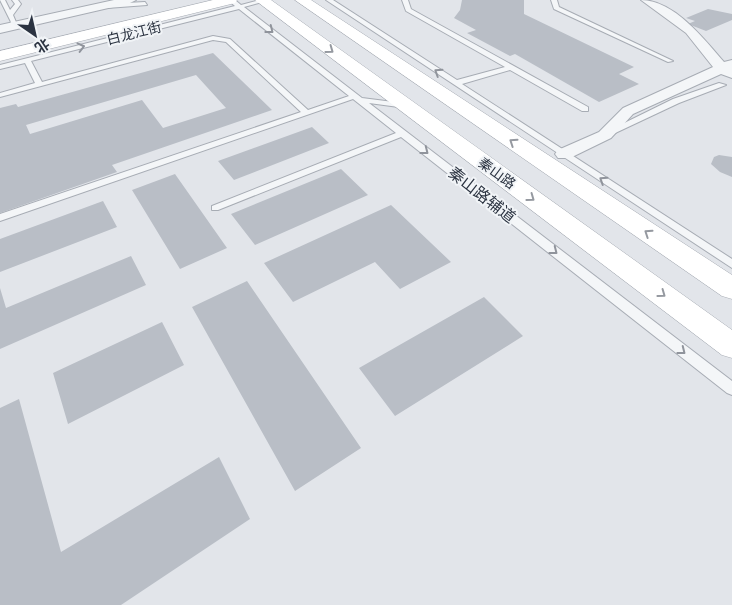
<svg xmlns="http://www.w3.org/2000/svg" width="732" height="605" viewBox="0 0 732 605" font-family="'Space Grotesk','Noto Sans SC',sans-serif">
  <rect width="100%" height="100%" fill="#e2e5ea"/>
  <path fill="#b9bec6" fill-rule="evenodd" d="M462,0H524V14L634,67L619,74L639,84L599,102L515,54L510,56L467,33L476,30L454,18L460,10Z
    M708,9L732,14V20L706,31L688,24L695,21L686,18Z
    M213,53L272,110L112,165L117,172L0,213V108L16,104L18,107ZM196,75L226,108L163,128L142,100L30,134L26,125Z
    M312,127L329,143L234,180L218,161Z
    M719,155L732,157V177L720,172L711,164L714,157Z
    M341,169L368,195L255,245L231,214Z
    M175,174L227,248L180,269L132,190Z
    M103,201L117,227L0,272V239Z
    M391,205L451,262L400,289L375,262L293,302L264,263Z
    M131,256L146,285L0,349V288L6,308Z
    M247,281L361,448L295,491L192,307Z
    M484,297L523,336L395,416L359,368Z
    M162,322L184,365L68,424L53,373Z
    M19,399L61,552L219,457L250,519L121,605H0V408Z"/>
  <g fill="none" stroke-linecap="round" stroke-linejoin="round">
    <g stroke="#a7acb4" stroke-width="2">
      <path id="lane" d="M0,0H5L10,10L15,4L12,0H18L21,4L13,15L18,27L13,26Z
        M228,0H235L241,5L260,0H270L244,7L362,98L409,104L410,106L406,108L369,103L732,381V395L727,393L401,137L218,210H212V206L396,133L353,99L0,221V214L301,112L226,42L213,40L0,97V93L35,83L25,63L0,69V65L235,6ZM239,9L349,96L308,110L230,39L213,36L42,82L31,61Z
        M326,0H333L457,80L505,67L406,11L402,0H408L411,9L588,107V111H582L510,70L462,84L732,259V268Z
        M551,0H557L559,7L673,61L668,62L554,9Z
        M145,2L147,5L107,8L104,6L107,4Z
        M719,83L726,85L679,103L611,135L604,133L673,99Z"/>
    </g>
    <g stroke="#a7acb4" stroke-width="2">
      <path id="street" d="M114,0H136L130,3L0,33V25Z
        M641,0C674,0 704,39 724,62L732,60V78L721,74L633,114L611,138L570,158H558L555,154L558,150L599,132L623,108L713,67L686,33Z"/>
    </g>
    <g stroke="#a7acb4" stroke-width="1">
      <path id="secondary" d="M213,0H237L235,3L0,61V51Z
        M255,0H271L732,330V358L722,355Z
        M295,0H311L732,275V299L722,296Z"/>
    </g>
    <use href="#lane" fill="#f4f6f8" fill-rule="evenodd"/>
    <use href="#street" fill="#f4f6f8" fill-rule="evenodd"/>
    <use href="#secondary" fill="#fff" fill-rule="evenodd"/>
  </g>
  <defs><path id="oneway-chevron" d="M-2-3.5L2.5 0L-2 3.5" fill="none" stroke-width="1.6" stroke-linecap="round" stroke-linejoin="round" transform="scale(1.25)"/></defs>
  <g stroke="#90949c">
    <use href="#oneway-chevron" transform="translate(270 30) rotate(38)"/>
    <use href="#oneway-chevron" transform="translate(81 47) rotate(-14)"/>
    <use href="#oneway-chevron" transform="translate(438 72) rotate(-147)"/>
    <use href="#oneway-chevron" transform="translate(425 151) rotate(38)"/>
    <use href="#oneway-chevron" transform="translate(603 180) rotate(-147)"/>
    <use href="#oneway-chevron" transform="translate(554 251) rotate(38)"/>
    <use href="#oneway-chevron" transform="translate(682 351) rotate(38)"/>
  </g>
  <g stroke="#9599a0">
    <use href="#oneway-chevron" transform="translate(330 50) rotate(36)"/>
    <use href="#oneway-chevron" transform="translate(513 142) rotate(-146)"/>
    <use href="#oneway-chevron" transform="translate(531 198) rotate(36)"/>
    <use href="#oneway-chevron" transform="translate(648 233) rotate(-146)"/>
    <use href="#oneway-chevron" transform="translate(662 294) rotate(36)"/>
  </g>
  <g text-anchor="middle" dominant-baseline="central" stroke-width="4" stroke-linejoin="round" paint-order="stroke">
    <g font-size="14" fill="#2b3341" stroke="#f1f4f7">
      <text transform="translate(134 33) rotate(-14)">白龙江街</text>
      <text transform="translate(497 173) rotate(36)">秦山路</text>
    </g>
    <g font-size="16" fill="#2b3341" stroke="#f1f4f7">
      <text transform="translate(482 195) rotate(38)">秦山路辅道</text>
    </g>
  </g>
  <g transform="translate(35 35) rotate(146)" stroke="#f1f4f7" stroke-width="4" paint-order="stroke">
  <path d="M0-4L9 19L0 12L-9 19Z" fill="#2b3341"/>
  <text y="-8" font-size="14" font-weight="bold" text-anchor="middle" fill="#2b3341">北</text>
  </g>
</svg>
